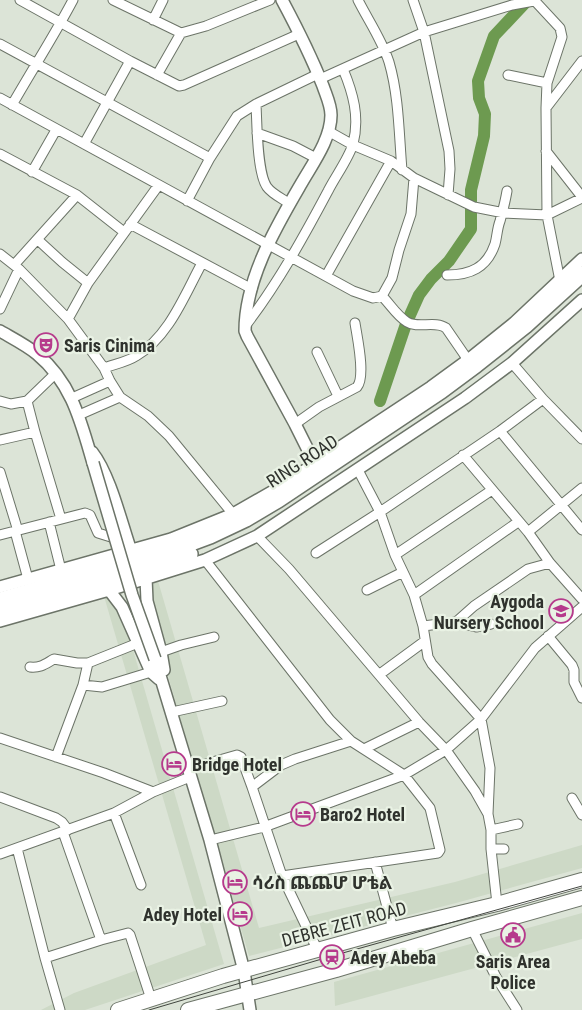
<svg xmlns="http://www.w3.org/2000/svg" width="582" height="1010" viewBox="0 0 582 1010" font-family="'Roboto Condensed','Noto Sans Ethiopic',sans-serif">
  <rect width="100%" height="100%" fill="#dce4d7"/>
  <path fill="#cdd9c6" d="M156,574L259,928L455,882L582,845V868L456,903L249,956L140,579Z
    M114,584L224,964L85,1010H41L74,993L206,945L101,586Z
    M582,913V939L335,1006L334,982Z"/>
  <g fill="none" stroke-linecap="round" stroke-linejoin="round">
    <path stroke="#6d9a50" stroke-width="12" d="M380,401L406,324L419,295L431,279L449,261L471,229V190L484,136L485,114L479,98L478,81L494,36L528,0"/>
    <g stroke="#6c7468" stroke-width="11">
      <path id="street" d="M20,0L130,61L179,86L184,85L299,34
        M113,0L181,33L206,26L270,0
        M358,0C368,20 382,40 389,62C399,96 399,135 402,170
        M413,0L424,32L512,5L534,1
        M534,0L560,28L562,37L547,83L546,108
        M153,20L163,0
        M0,44L210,158L187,201
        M157,75L181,33
        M508,75L547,83
        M320,79L424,32L449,151L450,169L448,195
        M0,98L353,291L373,298L382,296L392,278L399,250L411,214L414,178
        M256,104C257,123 257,173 267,187C272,194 283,199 290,204
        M12,105C32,70 54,36 73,0
        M328,131L353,145L391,161L414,178L474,207L504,213L547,215L582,198
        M257,133L293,146L316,158
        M84,144L130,61
        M546,151L582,197
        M0,154L77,195L14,265
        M210,158L237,116L256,104L318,74
        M32,172L56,130
        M158,186L88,283L68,319L104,368L110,381L120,397L148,416L169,436L233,514
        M77,195L124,232
        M130,224L252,289
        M38,240L62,262L88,283
        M0,254L19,269L68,319
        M447,275C470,275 487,268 495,244C497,237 497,229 500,221C503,210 505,203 507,191
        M326,276L391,161
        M560,281L547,215L546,108L582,61
        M382,296C390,304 397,316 407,322C418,329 435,320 446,328L468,360
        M0,309L19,269
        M246,325C278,283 303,238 328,191C335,177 349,158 353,144C360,117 353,93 343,69
        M317,352L338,396
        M512,363L543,399L582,439
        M104,368C115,364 127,362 136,356C169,337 185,294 202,263
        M72,398L110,381
        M0,401L11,404L27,401L56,373
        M27,401L35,432
        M79,415L120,397
        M295,424L319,407L357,387C366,376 357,337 355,323
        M500,431L582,530
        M0,440L35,432L61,519
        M463,455L528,532L550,563L582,599
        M0,472L18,531
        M49,522L61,570
        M15,531L28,579
        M528,532L582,488
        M0,535L85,513L90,515L98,533L114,538
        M257,536L289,569L419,722L446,750L475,791L488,814
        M316,553L380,512L358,470
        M395,555L492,490
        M205,560L330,720L351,741L404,775L430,808L440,850L438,853L282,876
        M367,590L403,572
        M414,595L518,522
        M491,624L476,627L456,622L474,606L528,569L550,563
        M423,626L456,622
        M548,636L572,665L574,670V682L582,698
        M161,652L181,645L214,637
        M30,667C41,668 45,664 54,659L77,663H88
        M380,674L425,641
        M83,685L102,687L151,672
        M172,712L222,701
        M0,738L104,773L153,792L190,777
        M364,749L419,722
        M56,757L83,685L88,663L138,643
        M188,769L237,755L241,757L252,787
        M0,797L56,818L62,822L68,830
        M572,798L582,815
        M114,813L141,885
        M491,830L518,824
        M63,832L101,940
        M210,840L264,827L404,775L446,750L481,719L535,648L582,607
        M17,848L45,958L101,940L128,933L130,935L151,999
        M491,849H504
        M0,854L114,813L153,792
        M375,862L393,929
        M497,904L491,849V830L488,814L490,768L481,719L432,664L428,657L423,626L414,595L395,555L380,512L500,431L543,399
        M472,929L496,977L517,1010
        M318,951L282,876L252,787L281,765L295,759L351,741
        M45,958L60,1010"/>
    </g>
    <g stroke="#6c7468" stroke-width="14">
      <path id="secondary" d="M282,0C297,28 311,56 323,86C326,95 331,105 331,115C331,139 313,163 301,184C276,227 245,279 245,331L247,336L295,424L315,464
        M0,331C12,338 26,345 37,354C72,383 81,422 93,463
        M92,452C110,475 121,522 131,551
        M146,578L147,601L161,652L164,670
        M0,587L171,539L233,514L275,490L431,387L468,360L514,323L582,259
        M109,590L122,607L151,672L159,679
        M0,621L109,590L205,560L257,536L465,398L512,363L582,300
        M155,659L210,840L244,971L250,1010"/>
    </g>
    <g stroke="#6c7468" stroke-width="16">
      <path id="primary" d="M118,1010L223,976L393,929L497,904L582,880
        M188,1010L336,970L472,929L582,898"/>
    </g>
    <g stroke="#6c7468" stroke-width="18">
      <path id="highway" d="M0,600L175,549L210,536L246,519L278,500L441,391L476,365L525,326L582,274
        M0,611L155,566L190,554"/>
    </g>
    <use href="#street" stroke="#fff" stroke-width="9"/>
    <use href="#secondary" stroke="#fff" stroke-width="11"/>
    <use href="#primary" stroke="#fff" stroke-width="14"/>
    <use href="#highway" stroke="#fff" stroke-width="15"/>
    <path stroke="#41453f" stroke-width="1" d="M149,1010L332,956L582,886"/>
    <g stroke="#6c7468" stroke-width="14" stroke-linecap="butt">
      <path id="secondary-bridge" d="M93,463L132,595L155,659"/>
    </g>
    <use href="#secondary-bridge" stroke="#fff" stroke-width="11"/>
  </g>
  <defs>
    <g id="theatre-ring" transform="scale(1.25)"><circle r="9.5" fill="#e9f2e4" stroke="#b63a8c" stroke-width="1.5"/><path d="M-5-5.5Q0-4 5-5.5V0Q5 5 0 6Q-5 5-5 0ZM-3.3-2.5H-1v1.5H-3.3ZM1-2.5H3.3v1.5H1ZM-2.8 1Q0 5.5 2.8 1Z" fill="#b63a8c"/></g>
    <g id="university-ring" transform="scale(1.25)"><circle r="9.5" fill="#e9f2e4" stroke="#b63a8c" stroke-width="1.5"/><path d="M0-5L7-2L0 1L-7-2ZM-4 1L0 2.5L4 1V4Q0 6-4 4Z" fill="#b63a8c"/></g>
    <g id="hotel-ring" transform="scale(1.25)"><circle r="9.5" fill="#e9f2e4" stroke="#b63a8c" stroke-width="1.5"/><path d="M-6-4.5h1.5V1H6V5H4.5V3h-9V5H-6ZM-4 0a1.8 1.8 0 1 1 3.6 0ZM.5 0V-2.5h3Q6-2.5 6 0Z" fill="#b63a8c"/></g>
    <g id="civic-ring" transform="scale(1.25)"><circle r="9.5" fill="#e9f2e4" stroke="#b63a8c" stroke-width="1.5"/><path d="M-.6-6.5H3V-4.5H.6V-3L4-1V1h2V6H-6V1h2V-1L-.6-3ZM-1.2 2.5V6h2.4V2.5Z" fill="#b63a8c"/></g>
    <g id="station-ring" transform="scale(1.25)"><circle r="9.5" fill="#e9f2e4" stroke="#b63a8c" stroke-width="1.5"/><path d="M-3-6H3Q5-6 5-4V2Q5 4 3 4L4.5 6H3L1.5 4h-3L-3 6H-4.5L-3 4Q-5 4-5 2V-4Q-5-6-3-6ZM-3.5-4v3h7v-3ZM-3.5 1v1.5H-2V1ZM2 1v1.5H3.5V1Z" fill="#b63a8c"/></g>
  </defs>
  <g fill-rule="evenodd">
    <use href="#theatre-ring" x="46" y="345"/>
    <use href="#university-ring" x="561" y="611"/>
    <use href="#hotel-ring" x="174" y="764"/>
    <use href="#hotel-ring" x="303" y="814"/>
    <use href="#hotel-ring" x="235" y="882"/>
    <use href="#hotel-ring" x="240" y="914"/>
    <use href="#civic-ring" x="513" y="935"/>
    <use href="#station-ring" x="332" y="957"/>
  </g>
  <g text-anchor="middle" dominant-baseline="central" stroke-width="4.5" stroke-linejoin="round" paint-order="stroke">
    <g font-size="18" font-weight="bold" fill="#2f322d" stroke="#e9f2e4" text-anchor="start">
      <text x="64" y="345">Saris Cinima</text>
      <text x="544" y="601" text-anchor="end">Aygoda<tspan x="544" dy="21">Nursery School</tspan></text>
      <text x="192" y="764">Bridge Hotel</text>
      <text x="320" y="814">Baro2 Hotel</text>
      <text x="252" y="882">ሳሪስ ጨጨሆ ሆቴል</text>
      <text x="222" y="914" text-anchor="end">Adey Hotel</text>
      <text x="350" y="957">Adey Abeba</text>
      <text x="513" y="961" text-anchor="middle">Saris Area<tspan x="513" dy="21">Police</tspan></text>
    </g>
    <g font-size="18" fill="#2f322d" stroke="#e9f2e4">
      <text transform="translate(302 461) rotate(-33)">RING ROAD</text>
      <text transform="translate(344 924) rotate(-15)">DEBRE ZEIT ROAD</text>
    </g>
  </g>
</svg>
